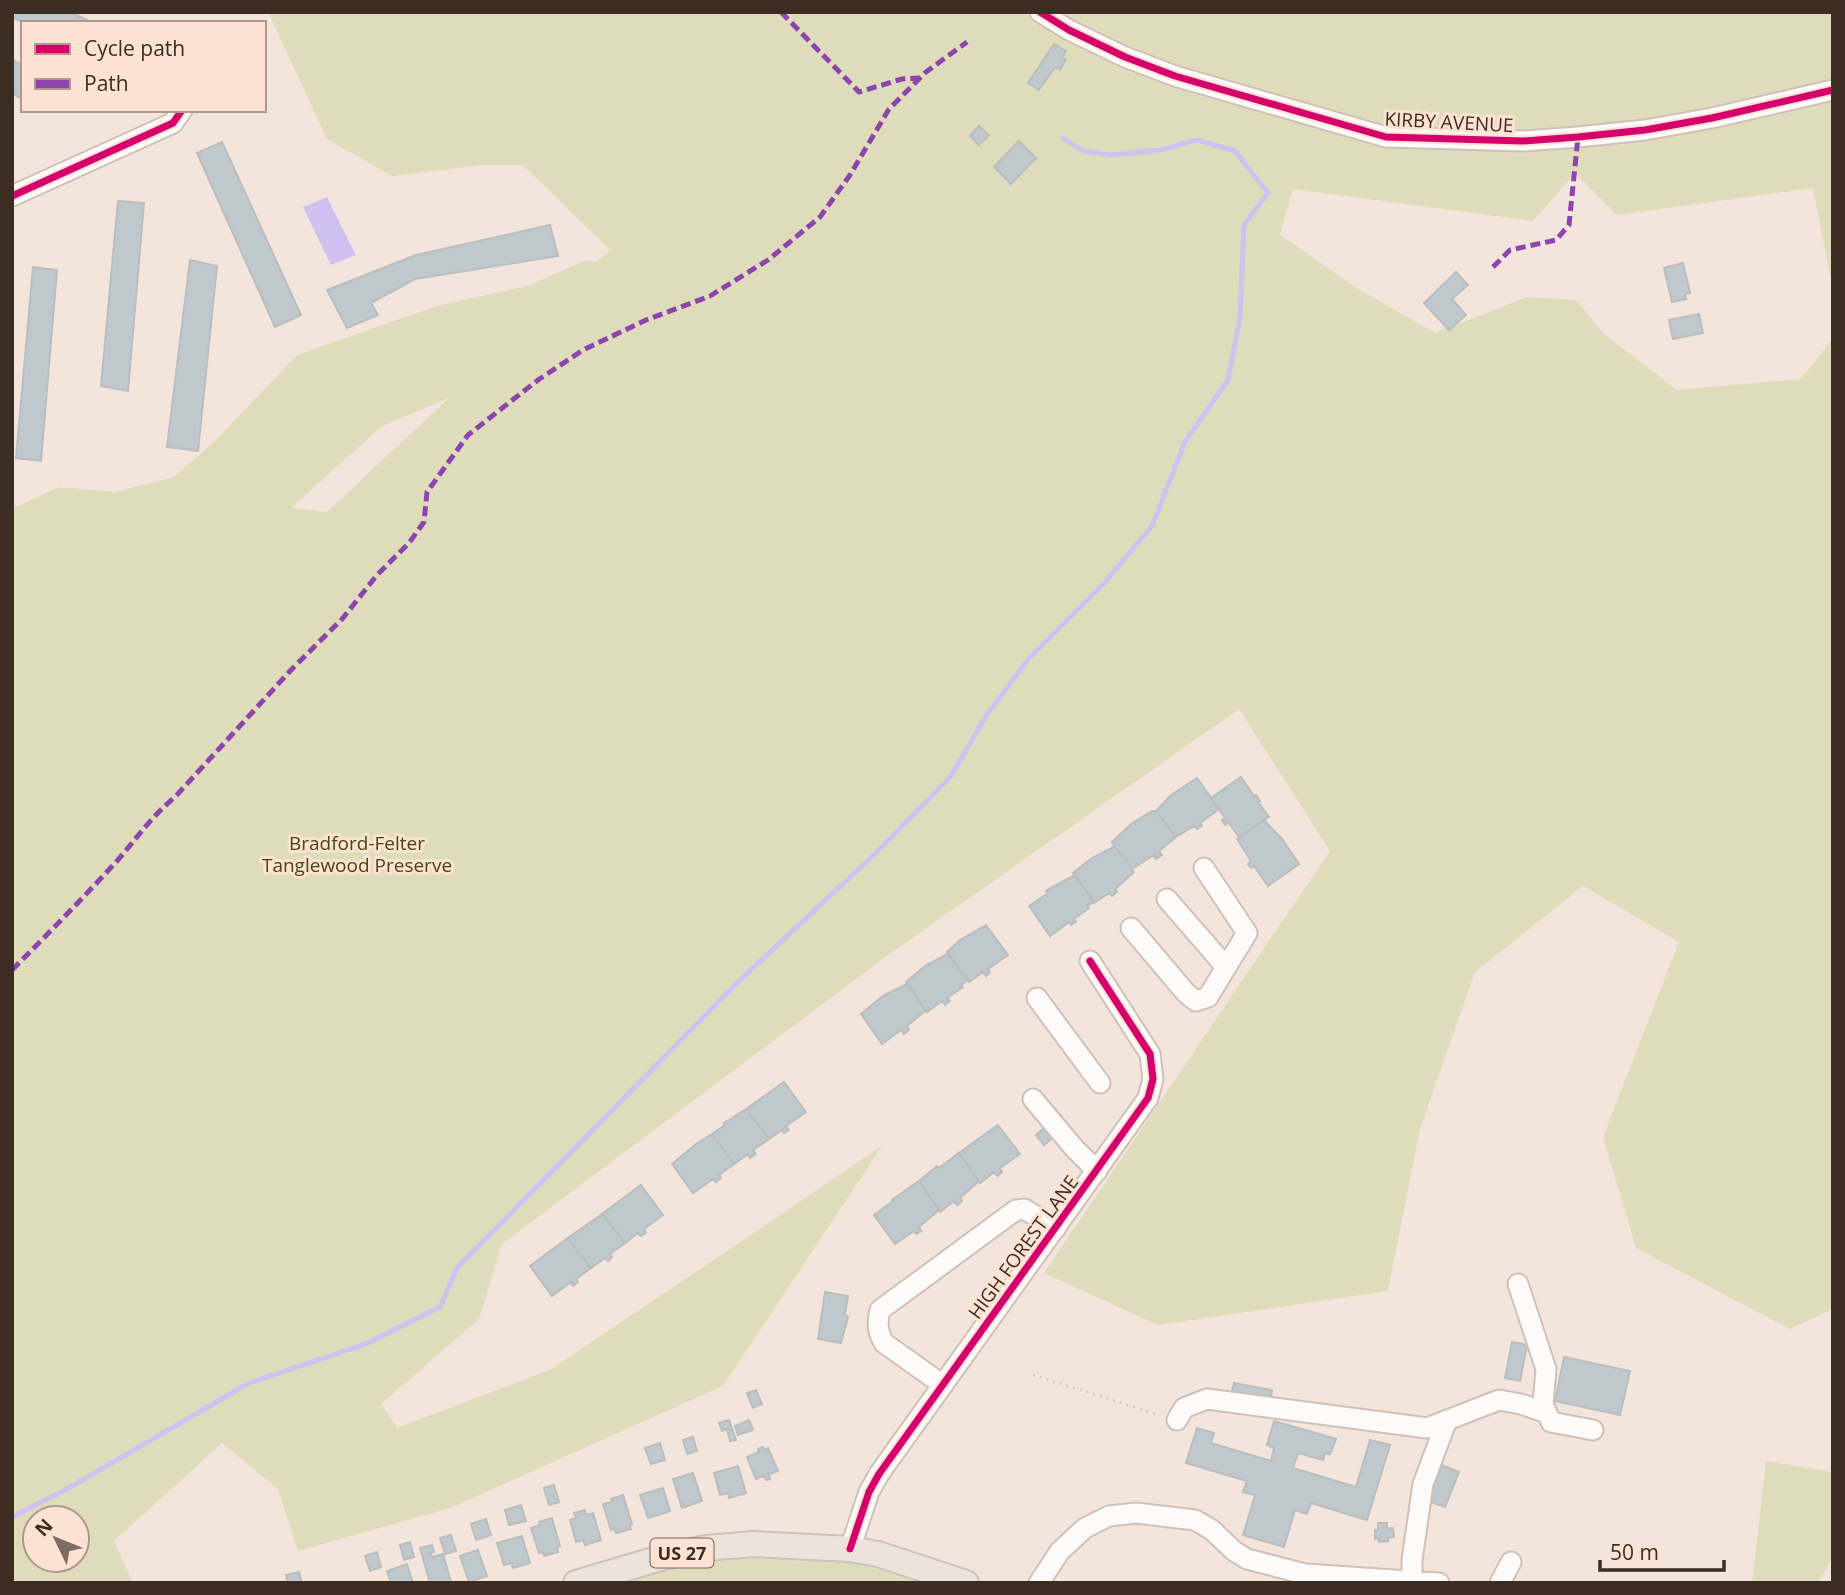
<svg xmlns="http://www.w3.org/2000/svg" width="1845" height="1595" viewBox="0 0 1845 1595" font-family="'Open Sans',sans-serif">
  <rect width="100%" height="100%" fill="#f3e5dc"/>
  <path fill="#dfdcbb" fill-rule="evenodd" d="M268,12H1833V291L1813,188L1617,215L1575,173L1533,221L1293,189L1280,235L1360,290L1435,333L1527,297L1576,300L1604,334L1677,390L1801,379L1833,338V1309L1790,1329L1636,1248L1603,1137L1679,942L1583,886L1475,972L1420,1129L1388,1291L1158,1325L1044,1273L1330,851L1239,709L888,955L502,1244L479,1319L381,1404L397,1428L552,1369L882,1146L723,1386L450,1508L298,1551L278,1489L222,1443L114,1541L133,1583H12V509L59,487L115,492L174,477L218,438L297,355L440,305L528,286L586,260L597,262L610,250L523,165H483L392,176L327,139ZM449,398L327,512L291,508L382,426ZM35,1518H77V1560H35Z
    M1766,1461L1833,1472V1556L1818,1583H1752Z
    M791,1545L966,1583H576Z"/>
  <path fill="#d0c1f0" d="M327,197L356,255L331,265L303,207Z"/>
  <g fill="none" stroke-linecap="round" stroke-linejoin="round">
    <path stroke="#d0c1f0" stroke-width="5" d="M12,1517L67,1489L249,1383L366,1344L440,1307L457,1268L739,981L877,852L951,776L986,716L1030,657L1105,582L1152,526L1185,442L1228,380L1240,318L1244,225L1268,193L1235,151L1197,140L1161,150L1111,155L1083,151L1063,138"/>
  </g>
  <path fill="#bfc8cd" stroke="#bbbdbe" stroke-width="2" d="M12,12H71L93,23H23L12,17Z
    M1054,44L1066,51L1062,58L1066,60L1060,70L1055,67L1039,90L1028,83Z
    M12,59L23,66V100L12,93Z
    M979,126L989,135L979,145L970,136Z
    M1019,141L1036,158L1011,184L994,167Z
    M222,142L301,315L275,327L197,153Z
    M118,201L144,203L128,391L101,386Z
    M550,225L558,256L415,279L371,303L378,315L347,328L327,290L416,255Z
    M190,260L217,266L198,451L167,447Z
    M1683,263L1690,293L1685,294L1686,299L1672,302L1664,268Z
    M33,267L57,270L41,461L16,458Z
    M1456,272L1468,285L1452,299L1466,315L1449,330L1424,303Z
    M1699,314L1703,333L1673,339L1669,320Z
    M1241,777L1254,796L1256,795L1260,801L1258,802L1269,817L1239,837L1229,823L1225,825L1222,820L1225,818L1211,798Z
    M1197,778L1219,809L1200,823L1202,826L1197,829L1194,826L1176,837L1156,811L1171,795Z
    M1152,811H1156L1176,837L1159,851L1162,855L1156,859L1154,855L1132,869L1112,842L1131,824Z
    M1264,820L1282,839L1299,864L1268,886L1254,866L1251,868L1248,864L1251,861L1237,839Z
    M1115,846L1134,872L1115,889L1117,892L1112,896L1109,893L1094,903L1073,873L1092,858Z
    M1075,875L1093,902L1087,906L1089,908L1074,919L1076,922L1071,925L1069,922L1050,936L1029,906L1048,893L1046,891L1052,887Z
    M986,925L1008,955L988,969L990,972L986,976L983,972L969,982L947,952L960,940Z
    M947,954L968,980L961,985L963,987L947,998L950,1001L945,1005L942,1001L927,1012L906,982L925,966Z
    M907,984L926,1010L907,1026L909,1030L904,1034L901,1030L882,1044L861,1014L884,995Z
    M784,1082L806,1112L786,1126L789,1130L784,1133L782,1130L769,1139L746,1109Z
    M746,1109L769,1139L753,1150L756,1154L750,1158L748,1154L734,1164L712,1134L725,1125L724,1123Z
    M998,1125L1020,1154L1000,1168L1002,1172L997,1176L994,1172L980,1183L959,1153Z
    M1046,1126L1055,1136L1044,1145L1036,1135Z
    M712,1134L734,1164L719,1175L721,1178L716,1182L713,1179L693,1193L672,1164L696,1144Z
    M959,1153L979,1181L960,1198L962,1201L957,1205L954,1201L940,1212L919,1181L937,1166L939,1168Z
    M919,1181L939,1210L919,1227L921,1231L916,1234L914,1231L895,1244L874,1215L893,1201L892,1200Z
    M641,1185L663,1215L644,1229L646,1233L641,1236L638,1233L625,1243L602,1214Z
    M602,1214L625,1243L610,1254L612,1257L608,1261L605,1258L591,1268L568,1238Z
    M568,1238L591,1268L576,1279L578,1282L573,1286L571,1282L552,1296L530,1266Z
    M825,1292L848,1296L845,1314L848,1317L841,1343L818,1339Z
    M1512,1342L1527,1345L1520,1381L1505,1378Z
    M1564,1357L1630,1371L1620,1415L1555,1401Z
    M1234,1383L1272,1390L1270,1403L1231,1395Z
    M756,1390L762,1404L753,1408L747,1393Z
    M729,1420L736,1440L730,1441L727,1429L722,1431L719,1423Z
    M749,1420L753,1430L738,1435L735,1426Z
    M1274,1421L1336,1439L1330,1454L1325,1453L1323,1460L1298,1453L1293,1468L1356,1487L1370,1440L1390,1445L1367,1520L1311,1503L1307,1514L1295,1510L1284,1547L1243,1535L1255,1495L1243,1492L1247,1481L1186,1463L1197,1428L1214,1433L1211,1443L1271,1461L1274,1448L1267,1445Z
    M693,1437L697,1451L687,1454L683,1440Z
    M660,1443L665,1460L651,1464L645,1448Z
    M763,1447L765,1450L768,1448L778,1471L769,1474L770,1479L766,1480L764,1476L756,1479L747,1457L759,1452L758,1449Z
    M1442,1465L1459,1472L1445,1507L1428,1501Z
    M738,1466L746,1493L729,1498L728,1493L720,1495L714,1473Z
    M693,1473L702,1501L682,1508L673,1479Z
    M554,1485L559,1502L549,1505L544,1488Z
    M663,1488L670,1511L648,1518L640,1495Z
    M623,1495L632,1524L629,1525L631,1529L616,1533L614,1529L611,1530L603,1504L612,1502L611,1499Z
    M521,1505L526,1521L509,1525L505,1510Z
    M585,1510L586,1515L593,1513L601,1540L585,1545L583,1540L576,1542L570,1520L576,1518L574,1513Z
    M552,1518L560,1546L557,1547L558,1552L544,1556L543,1552L539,1553L531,1528L540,1525L539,1522Z
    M486,1519L491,1535L476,1540L471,1524Z
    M1378,1523H1387V1529L1393,1528L1394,1537L1388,1538V1541L1379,1542L1378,1538L1375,1539V1530H1378Z
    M451,1535L456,1551L445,1554L440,1538Z
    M522,1536L530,1563L513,1568L511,1563L504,1565L497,1543Z
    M410,1542L414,1557L404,1560L400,1545Z
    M432,1545L434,1552L430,1553L432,1557L443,1554L451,1582L430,1583L420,1548Z
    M478,1550L487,1576L469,1582L460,1556Z
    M377,1552L381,1567L370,1571L365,1556Z
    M407,1564L413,1583H391L387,1571Z
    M299,1572L302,1583H288L286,1575Z"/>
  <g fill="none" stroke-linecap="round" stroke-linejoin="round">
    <g stroke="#d0c1b8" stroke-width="23">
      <path id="minor" d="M1040,12L1069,30L1125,57L1175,76L1386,137L1523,141L1578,137L1645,130L1712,118L1833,90
        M12,196L173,123L182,110
        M1167,899L1226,967
        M1131,928L1186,993L1196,1001L1208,997L1247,933L1204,868
        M1037,998L1100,1083
        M1033,1099L1074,1148L1097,1171
        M1518,1284L1546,1369L1543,1404L1551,1422L1593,1430
        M943,1385L884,1343C877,1331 877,1323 880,1310L1016,1210L1024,1209L1056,1228
        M1177,1420L1184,1408L1207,1399L1427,1428L1499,1400L1521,1404L1547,1413
        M850,1549L869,1492L879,1474L1148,1098L1153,1079L1150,1054L1090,961
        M1412,1580V1560L1423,1484L1447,1420
        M1039,1583L1060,1551L1085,1528L1109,1516L1136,1513L1195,1520L1212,1530L1234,1551L1247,1559L1305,1574L1439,1583
        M1500,1583L1511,1562"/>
    </g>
    <g stroke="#ccc3be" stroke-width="28">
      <path id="major" d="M576,1583L667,1556L706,1548L754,1544L850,1549L878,1554L966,1583"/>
    </g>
    <path stroke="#cec9c5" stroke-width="2.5" stroke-dasharray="2 5" stroke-linecap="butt" d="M1033,1375L1160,1415"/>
    <use href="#minor" stroke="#fdfbfa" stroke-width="19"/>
    <use href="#major" stroke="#ece3dd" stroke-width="24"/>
    <path stroke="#8e44ad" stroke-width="5" stroke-dasharray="10 5" stroke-linecap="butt" d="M781,12L859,92L902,79L920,78
      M1493,267L1510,250L1556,240L1569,225L1578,137
      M12,970C48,934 83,898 117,861C136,839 152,816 175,797L291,670L343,618L377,575L409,543L424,522L427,492L468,435L538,380L583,350L646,320L710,296L768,260L820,217L850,175L889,109L926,72L967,42"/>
    <g stroke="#fce2d3" stroke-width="11">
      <path id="cycleway" d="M1040,12L1069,30L1125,57L1175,76L1386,137L1523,141L1578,137L1645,130L1712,118L1833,90
        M12,196L173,123L182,110
        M850,1549L869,1492L879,1474L1148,1098L1153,1079L1150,1054L1090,961"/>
    </g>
    <use href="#cycleway" stroke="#d6006c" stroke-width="7"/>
  </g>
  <g text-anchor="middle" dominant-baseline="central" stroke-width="6" stroke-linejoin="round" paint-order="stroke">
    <rect fill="#fce2d3" stroke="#766356" stroke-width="2" x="650.5" y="1538.5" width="63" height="29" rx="5"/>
    <g font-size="18" font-weight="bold" fill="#3c2c21">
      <text x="682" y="1553">US 27</text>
    </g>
    <g font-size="19" fill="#3c2c21" stroke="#fce2d3">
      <text transform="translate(1449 122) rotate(3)">KIRBY AVENUE</text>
      <text transform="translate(1023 1247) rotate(-54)">HIGH FOREST LANE</text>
    </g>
    <g font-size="19" fill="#44480e" stroke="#fce2d3">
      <text x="357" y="843">Bradford-Felter<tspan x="357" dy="22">Tanglewood Preserve</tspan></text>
    </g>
  </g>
  <rect width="1845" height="1595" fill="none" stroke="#3c2c21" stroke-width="28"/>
  <rect x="21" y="21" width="245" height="91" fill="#fce2d3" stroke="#af998c" stroke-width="2"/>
  <rect x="35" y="44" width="35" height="10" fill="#d6006c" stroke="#af998c" stroke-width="2"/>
  <text x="84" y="56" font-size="21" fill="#3c2c21">Cycle path</text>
  <rect x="35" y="79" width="35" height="10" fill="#8e44ad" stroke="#af998c" stroke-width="2"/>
  <text x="84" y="91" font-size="21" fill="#3c2c21">Path</text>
  <g transform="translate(56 1539) rotate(313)"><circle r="33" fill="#fce2d3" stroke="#af998c" stroke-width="2"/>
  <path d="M0-5L12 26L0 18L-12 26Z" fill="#7c6d62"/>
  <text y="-10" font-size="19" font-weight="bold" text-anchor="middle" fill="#3c2c21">N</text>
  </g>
  <path d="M1600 1560v10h124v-10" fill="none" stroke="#3c2c21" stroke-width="3.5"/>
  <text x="1610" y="1560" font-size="21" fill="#3c2c21" stroke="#fce2d3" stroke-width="5" paint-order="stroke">50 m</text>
</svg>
